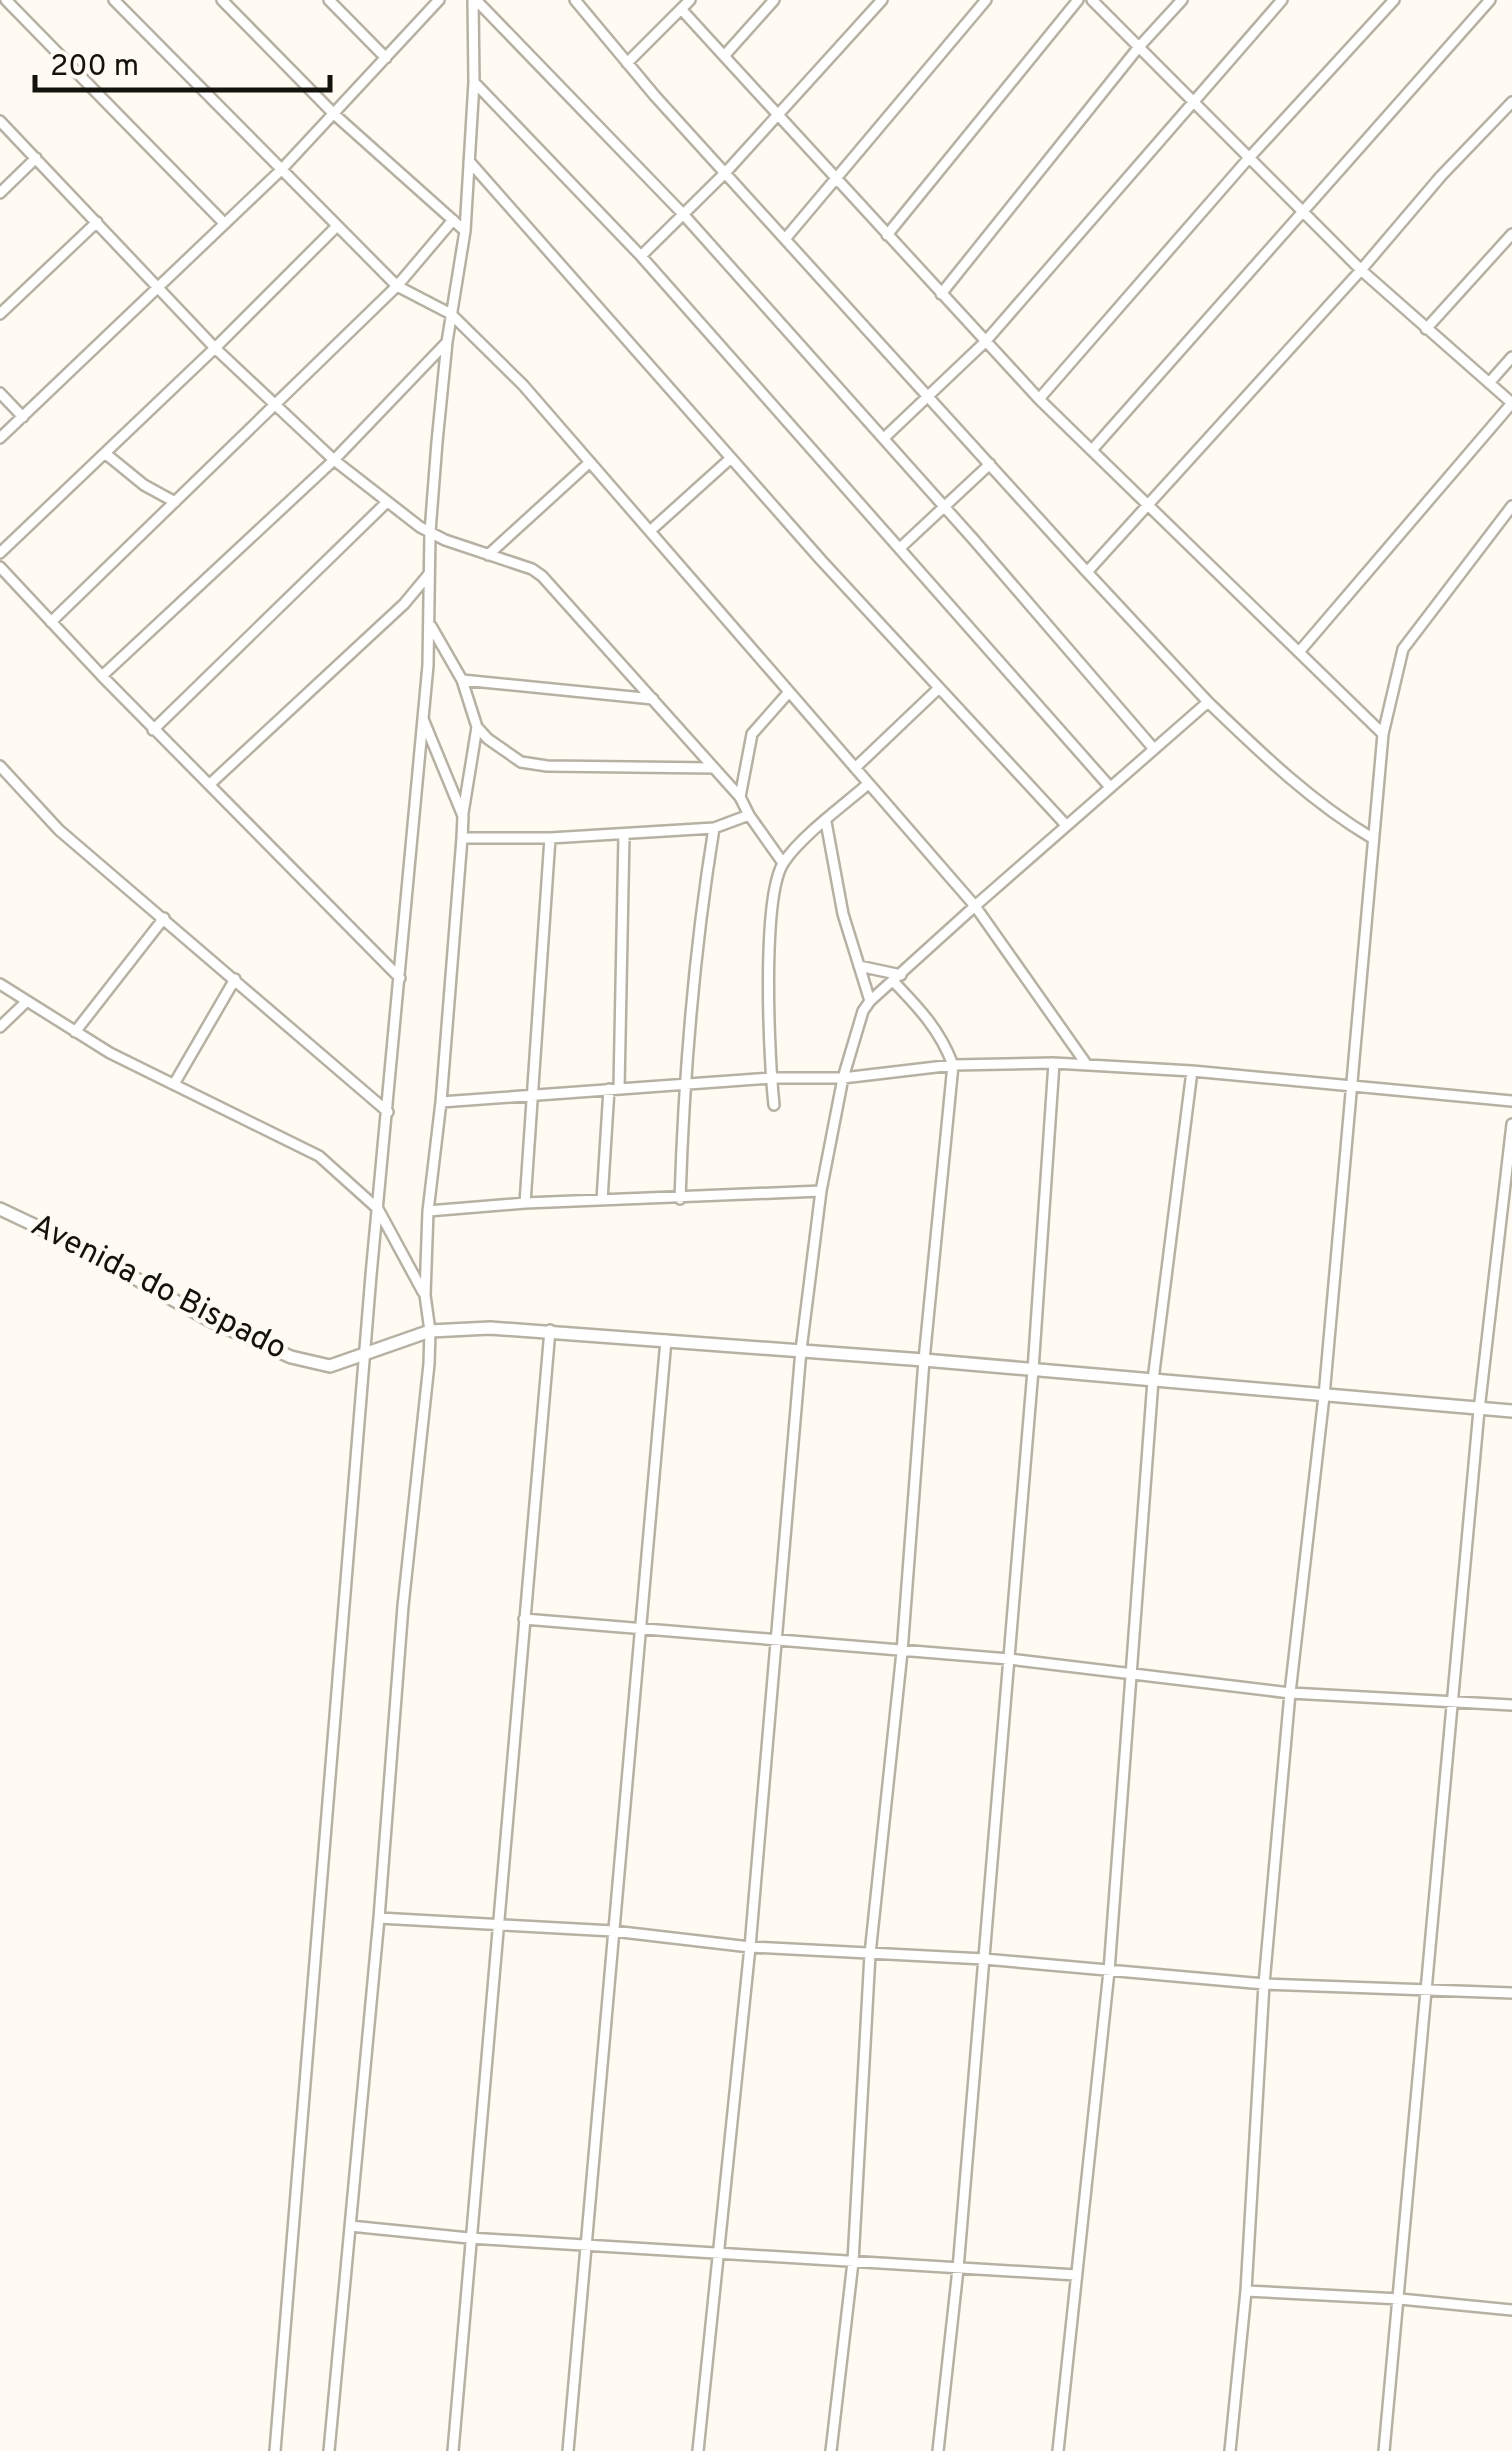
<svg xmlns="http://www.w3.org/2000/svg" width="1512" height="2451" viewBox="0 0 1512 2451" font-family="Overpass,sans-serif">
  <rect width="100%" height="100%" fill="#fffbf3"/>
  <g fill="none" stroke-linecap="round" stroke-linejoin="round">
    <g stroke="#b7b1a4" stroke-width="14">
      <path id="street" d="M6,0L224,223
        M114,0L397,286L451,314L523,385L975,906L1208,702L1087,572L1361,270L1441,176L1512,102
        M222,0L334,114L465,231
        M329,0L386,58
        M476,0L683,214L974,540L1154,749
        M575,0L655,96L1087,572
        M774,0L724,56L1039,399L1383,734
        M1092,0L1361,270L1512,403
        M682,10L724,56
        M627,63L690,0
        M474,82L641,256L1110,787
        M0,121L215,348L334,460L420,527L445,540L532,569L542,576L740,797L749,815L783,863
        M469,161L821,560L1066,825
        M0,193L36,158
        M887,235L1078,0
        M785,239L986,0
        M641,256L726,172L882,0
        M941,294L1138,48L1182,0
        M0,314L97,222
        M1426,329L1512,234
        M1489,383L1512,357
        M0,393L23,417
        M1039,399L1248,159L1394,0
        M0,438L281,170L439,0
        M884,438L985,342L1282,0
        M1092,450L1490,0
        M106,454L144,485L175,502
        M650,531L731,458
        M900,548L990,464
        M0,553L215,348L337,226
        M488,555L590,462
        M0,567L102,676L400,978
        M51,622L397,286L453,220
        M431,626L462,680L477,727L488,739L521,762L547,766L714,768
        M1299,652L1512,403
        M102,676L334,460L447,342
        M462,680L653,699
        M1208,702C1260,752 1310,801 1372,838
        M153,730L386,503
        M0,766L59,830L388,1112
        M855,768L939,688
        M210,784L404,604L429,574
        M740,797L752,734L789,692
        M463,813L477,727
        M826,822L843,914L870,1001
        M462,838H550L714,828L749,815
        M859,966L901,975
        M0,984L110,1053L319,1156L378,1209L423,1292
        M0,1027L26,1002
        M75,1032L164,918
        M174,1084L235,979
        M619,1088L624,835
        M441,1102L771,1078H843L953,1065L1054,1063L1192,1071L1512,1101
        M774,1105C769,1060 761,895 784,862C801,836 844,805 868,784
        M680,1199C684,1074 694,951 714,828
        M602,1200L609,1089
        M525,1203L550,838
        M428,1211L525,1203L821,1191
        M524,1619L1009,1659L1290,1693L1512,1705
        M379,1918L613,1931L750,1947L984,1959L1264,1984L1512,1993
        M350,2226L469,2238L1076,2275
        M1246,2291L1400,2299L1512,2310
        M275,2451L371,1275L428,665L430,532L437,442L447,342L465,231L474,82L473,0
        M329,2451L379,1918L403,1606L429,1364L430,1331L425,1295L428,1211L441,1102L462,838L463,816L423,719
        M453,2451L550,1330
        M568,2451L666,1340
        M698,2451L750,1947L801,1350L821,1191L843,1078L863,1011L870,1001L975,906L1087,1065
        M831,2451L853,2262L870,1954L902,1652L924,1360L953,1065C940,1030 919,1008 893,981
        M938,2451L958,2269L1033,1370L1054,1063
        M1058,2451L1109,1971L1153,1380L1192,1071
        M1230,2451L1246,2291L1264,1984L1290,1693L1324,1396L1383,734L1403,649L1512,506
        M1384,2451L1479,1410L1512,1124"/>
    </g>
    <g stroke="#b7b1a4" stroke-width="16">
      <path id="secondary" d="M0,1209L74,1244L211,1321L291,1357L330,1366L430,1331L490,1328L924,1360L1512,1411"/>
    </g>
    <use href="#street" stroke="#fff" stroke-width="9"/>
    <use href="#secondary" stroke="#fff" stroke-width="11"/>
  </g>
  <g text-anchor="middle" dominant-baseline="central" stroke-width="9" stroke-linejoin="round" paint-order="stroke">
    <g font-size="32" fill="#13120d" stroke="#fffbf3">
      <text transform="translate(158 1288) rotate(27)">Avenida do Bispado</text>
    </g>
  </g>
  <path d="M35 75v15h295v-15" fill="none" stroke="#13120d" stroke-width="5"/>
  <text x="50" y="75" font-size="30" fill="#13120d" stroke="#fffbf3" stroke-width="8" paint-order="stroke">200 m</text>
</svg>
